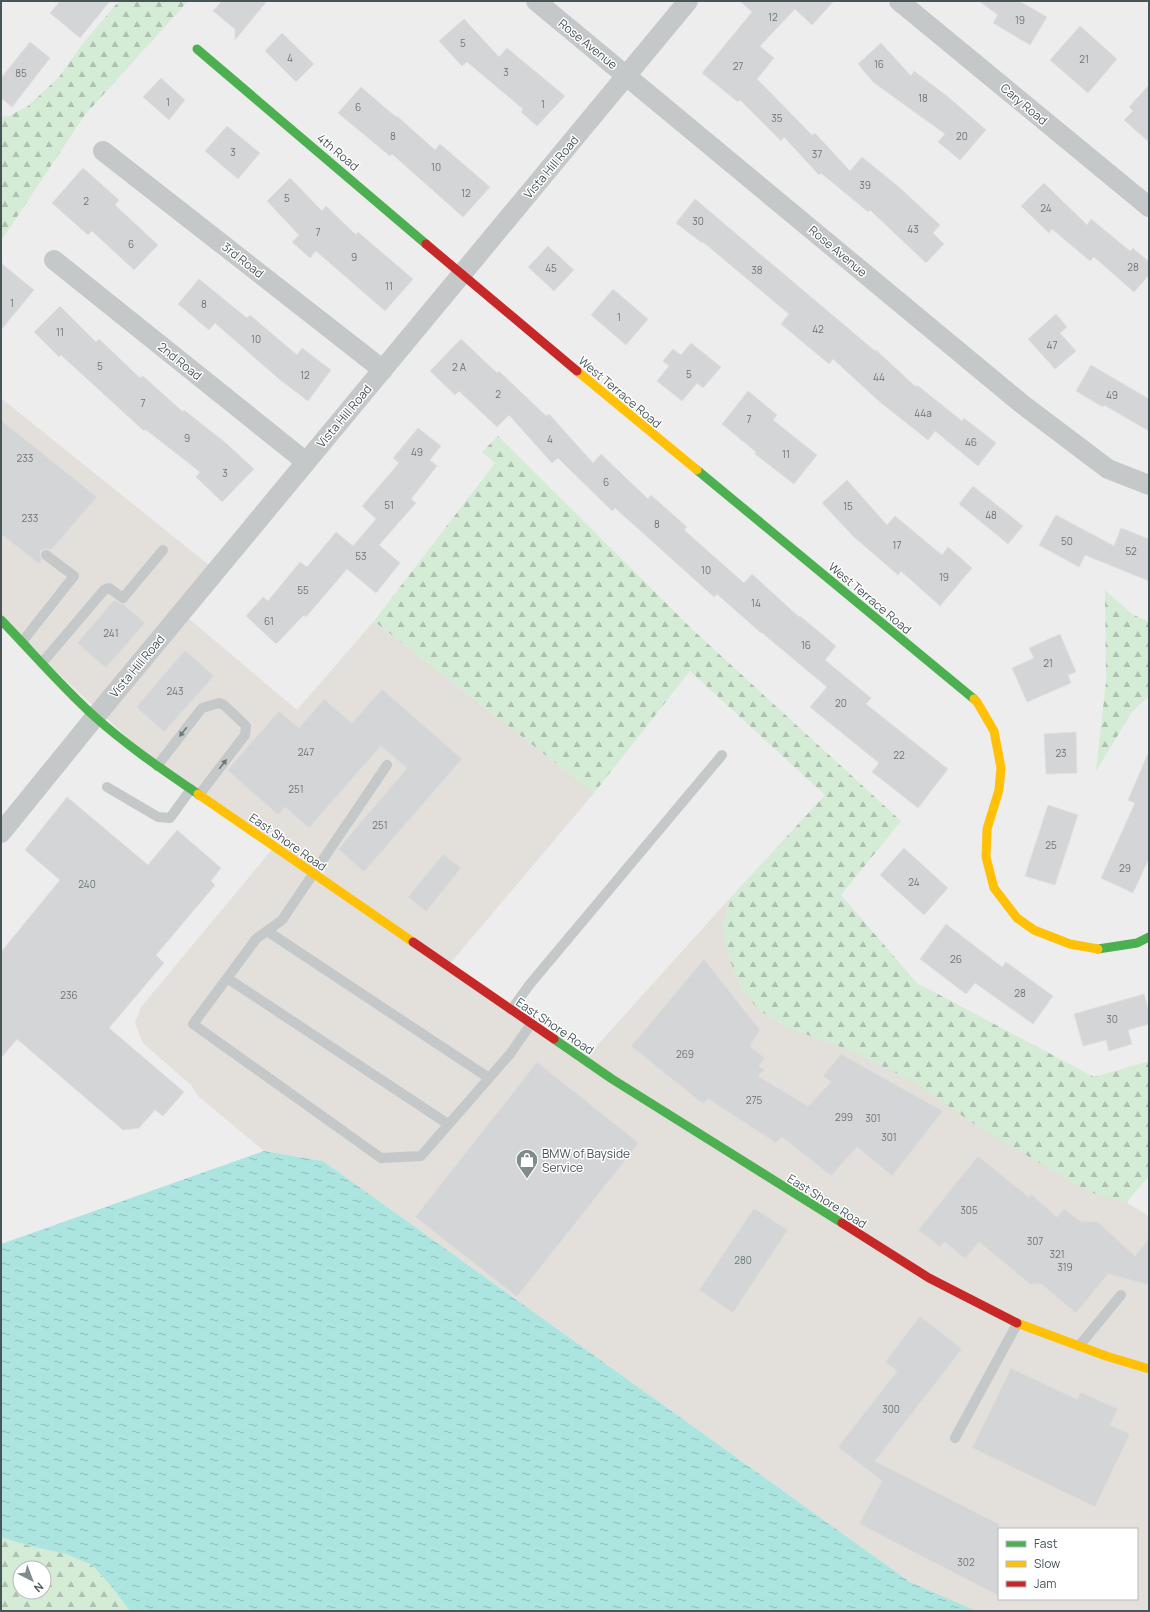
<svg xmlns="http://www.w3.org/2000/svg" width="1150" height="1612" viewBox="0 0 1150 1612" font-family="Manrope,sans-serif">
  <defs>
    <pattern id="forest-firs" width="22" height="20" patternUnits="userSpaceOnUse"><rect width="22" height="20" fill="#d4ebd5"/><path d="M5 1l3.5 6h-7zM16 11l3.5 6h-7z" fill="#aec1b0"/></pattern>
    <pattern id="water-ripples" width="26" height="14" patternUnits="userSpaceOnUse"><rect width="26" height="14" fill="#ace5e0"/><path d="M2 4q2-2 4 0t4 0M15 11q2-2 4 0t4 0" fill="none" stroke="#8ebcb8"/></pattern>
  </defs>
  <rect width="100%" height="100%" fill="#eeeded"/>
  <path fill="#e3dfda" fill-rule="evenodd" d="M1,398L215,570L181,612L297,710L374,621L594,793L448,966L584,1060L732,896L975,1113L1149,1216V1611H974L910,1582L323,1161L264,1151L198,1096L191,1085L143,1043L135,1023L141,1007L274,847L159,767L1,620ZM999,1529H1137V1599H999Z"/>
  <path fill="url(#forest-firs)" fill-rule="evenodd" d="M119,1H188L84,116L1,241V117L9,116L28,106L59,77L84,42Z
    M498,436L694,631L901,821L841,895L917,983L1094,1077L1149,1061V1176L1126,1203L1090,1192L1053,1171L977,1126L914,1082L852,1051L786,1027L759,1010L741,989L728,955L722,926L732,896L825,795L690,671L594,793L374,621L495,463L482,452Z
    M1105,590L1132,614L1149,622V696L1132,712L1096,771L1106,682Z
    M1,1537L30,1546L66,1554L92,1565L111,1586L130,1611H1ZM20,1568H44V1592H20Z"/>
  <path fill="url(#water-ripples)" d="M264,1151L323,1161L910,1582L976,1611H130L111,1586L92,1565L66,1554L30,1546L1,1537V1244Z"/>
  <path fill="#d4d5d6" stroke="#dfdfe0" d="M60,1H110L80,38L50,13Z
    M222,1H267L235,40V29L213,11Z
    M740,1H834L812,25L795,9L760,46L774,58L757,79L812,135L815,133L850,171L862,157L900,188L940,225L933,233L944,244L926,263L870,210L868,212L821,173L819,175L784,137L781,141L740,100L738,102L702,73L752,12Z
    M979,1H1019L1047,17L1030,45L993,23L998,15Z
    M464,19L499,57L507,48L565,96L537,126L521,112L523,109L467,62L462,66L439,41Z
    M1080,26L1117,59L1088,93L1050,60Z
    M282,33L314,64L296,82L265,51Z
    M30,42L50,58L12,107L1,98V78Z
    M881,43L911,76L914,71L947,96L986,130L960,160L938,142L945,134L873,82L858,64Z
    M161,78L185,100L169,120L143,97Z
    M1149,85V142L1124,120L1133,111L1129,107Z
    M361,87L396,117L397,116L435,150L440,144L490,187L463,217L392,154L390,156L338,113Z
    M227,126L260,153L238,179L205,151Z
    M83,168L119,200L115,205L158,245L134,270L92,231L88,235L52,203Z
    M290,178L322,211L326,206L356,235L358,232L413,279L385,311L316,251L310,258L292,242L299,235L267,201Z
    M1044,183L1087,225L1091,219L1130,251L1133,248L1149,262V275L1134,292L1094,257L1090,261L1052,229L1049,233L1021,206Z
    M695,199L875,351L876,350L916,387L917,385L962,421L964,418L996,443L978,466L935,431L928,440L881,403L833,359L829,364L781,324L789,314L703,242L702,243L676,223Z
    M548,246L574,270L554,291L528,267Z
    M1,263L34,290L1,330Z
    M199,279L247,318L250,315L297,355L302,348L331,370L308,401L279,379L215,323L209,330L178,304Z
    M613,289L648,319L626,345L591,315Z
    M60,306L96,342L99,339L140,378L143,376L183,412L184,410L227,444L254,469L222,502L196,477L200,472L145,429L144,431L61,355L59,357L34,332Z
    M1056,314L1067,327L1060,333L1076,351L1055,369L1028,339Z
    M461,339L497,373L499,371L546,416L549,414L593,463L601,454L648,499L651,495L687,527L684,530L744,583L752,574L799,617L800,616L836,646L825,660L871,698L866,704L948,769L918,808L872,772L879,763L810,707L827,687L761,632V633L717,594L714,597L615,508L612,511L558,458L552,463L509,415L497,427L459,391L455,395L430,371Z
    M691,343L721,367L703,388L697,383L682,401L657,381L669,366L663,361L673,349L681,355Z
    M1091,365L1149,399V431L1104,405L1103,407L1076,391Z
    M748,391L777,415L773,420L817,455L794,484L755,454L756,452L722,424Z
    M1,420L97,497L51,550L46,549L41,551L40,555L42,560L39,564L1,534Z
    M418,428L441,446L430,460L437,466L411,499L416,503L379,545L400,563L376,593L347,569L306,617L304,615L276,644L246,616L263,597L268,601L300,562L307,567L336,532L353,546L376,519L362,506L399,463L393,458Z
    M847,480L887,525L895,516L942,555L948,547L972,568L940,606L901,571L898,575L853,536L822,503Z
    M973,486L1023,526L1008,544L959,504Z
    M1056,515L1114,546L1121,528L1149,539V581L1085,555L1079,567L1039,545Z
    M114,600L123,604L145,623L106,668L77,643Z
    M1060,634L1076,672L1068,675L1071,683L1027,702L1012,668L1034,658L1029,648Z
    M185,650L214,676L164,732L136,707Z
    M382,689L462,759L364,872L338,849L407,768L381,746L309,828L285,807L278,815L227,770L279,711L299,728L324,699L352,723Z
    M1076,732L1077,773L1046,774L1044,734Z
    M1149,751V858L1133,893L1101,878L1135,803L1128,800Z
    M67,797L148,865L177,830L221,868L211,881L215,885L156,955L164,963L109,1028L184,1092L163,1116L155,1110L139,1128L123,1130L17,1039L1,1058V952L60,880L25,850Z
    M1048,805L1078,815L1055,885L1025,876Z
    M904,848L948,888L924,915L880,875Z
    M443,854L461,868L426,912L408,897Z
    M946,924L1002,967L1006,962L1053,996L1033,1024L975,983L966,994L920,959Z
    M704,959L760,1030L750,1046L765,1058L759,1066L765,1070L758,1076L808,1106L831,1082L823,1076L841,1054L943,1111L892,1176L857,1147L831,1176L782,1137L776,1143L708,1099L703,1104L631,1046Z
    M1144,994L1149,1012V1024L1128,1030L1132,1044L1109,1051L1106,1040L1083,1046L1074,1014Z
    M537,1062L639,1143L517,1297L415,1217Z
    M978,1156L1029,1197L1031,1194L1057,1217L1064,1209L1081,1221L1098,1222L1135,1256L1149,1238V1285L1108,1274L1076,1313L1041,1284H1030L979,1242L965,1259L945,1242L940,1247L918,1230Z
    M754,1208L788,1230L733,1313L699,1290Z
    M920,1316L962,1349L875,1461L999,1524V1596L859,1524L882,1481L838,1447L897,1371L885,1362Z
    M1011,1368L1077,1399L1081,1392L1118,1409L1110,1425L1130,1434L1095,1507L972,1448Z"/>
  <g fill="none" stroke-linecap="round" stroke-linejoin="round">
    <path stroke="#c5c8c9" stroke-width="10" d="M22,642L74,576L46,555
      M42,663L104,590L109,588L123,598L163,550
      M387,765L282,920L256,939L193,1024L381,1158L421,1156L510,1054L531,1024
      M157,766L202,708L219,703L224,705L246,726L245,735L199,795
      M107,787L158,817L170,818L191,789
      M267,931L489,1078
      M227,978L448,1124
      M511,1010L530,984L722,755
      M1079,1346L1121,1295
      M955,1438L1017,1324"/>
    <path stroke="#c5c8c9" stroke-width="20" d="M536,1L1022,404L1108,469L1149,485
      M899,1L1149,207
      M103,151L383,370
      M54,260L306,462
      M1,833L95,717L688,1"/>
    <path stroke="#4caf50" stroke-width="9" d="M197,49L426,244
      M697,470L974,699
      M1,620C32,652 61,686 94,716C126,745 163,770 198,794
      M1098,949L1137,943L1149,937
      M554,1039L612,1079L842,1223"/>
    <path stroke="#ffc107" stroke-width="9" d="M577,371L697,470
      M974,699L977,702L994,731L1001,768L999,790L987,829L986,857L994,888L1017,918L1034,930L1070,944L1098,949
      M198,794L413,942
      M1017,1323L1106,1356L1149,1369"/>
    <path stroke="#c62828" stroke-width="9" d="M426,244L577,371
      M413,942L554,1039
      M842,1223L929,1278L1017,1323"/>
  </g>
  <defs><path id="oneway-solid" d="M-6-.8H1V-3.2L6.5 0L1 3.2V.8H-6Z"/></defs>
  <g fill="#6d787a">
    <use href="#oneway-solid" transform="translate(183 732) rotate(128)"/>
    <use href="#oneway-solid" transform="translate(223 764) rotate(-52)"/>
  </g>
  <defs>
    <g id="shop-pin" transform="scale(1.15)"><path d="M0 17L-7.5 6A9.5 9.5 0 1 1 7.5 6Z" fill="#818a8c" stroke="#fff"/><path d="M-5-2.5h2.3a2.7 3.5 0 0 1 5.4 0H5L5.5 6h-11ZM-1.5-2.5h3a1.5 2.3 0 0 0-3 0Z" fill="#fff"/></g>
  </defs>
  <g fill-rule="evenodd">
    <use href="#shop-pin" x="527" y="1160"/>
  </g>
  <g text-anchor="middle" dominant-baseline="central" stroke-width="3" stroke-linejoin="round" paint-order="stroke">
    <g font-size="10" fill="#6c7679">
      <text x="773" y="17">12</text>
      <text x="1020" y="20">19</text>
      <text x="463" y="43">5</text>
      <text x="290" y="58">4</text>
      <text x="1084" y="59">21</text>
      <text x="879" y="64">16</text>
      <text x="738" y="66">27</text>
      <text x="506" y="72">3</text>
      <text x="21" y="73">85</text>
      <text x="923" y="98">18</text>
      <text x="168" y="102">1</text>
      <text x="543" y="104">1</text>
      <text x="358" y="107">6</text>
      <text x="777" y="118">35</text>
      <text x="393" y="136">8</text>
      <text x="962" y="136">20</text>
      <text x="233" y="152">3</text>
      <text x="817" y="154">37</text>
      <text x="436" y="167">10</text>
      <text x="865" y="185">39</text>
      <text x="466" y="193">12</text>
      <text x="287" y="198">5</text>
      <text x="86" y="201">2</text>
      <text x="1046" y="208">24</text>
      <text x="698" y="221">30</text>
      <text x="913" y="229">43</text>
      <text x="318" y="232">7</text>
      <text x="131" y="244">6</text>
      <text x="354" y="257">9</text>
      <text x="1133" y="267">28</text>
      <text x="551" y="268">45</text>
      <text x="757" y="270">38</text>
      <text x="389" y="286">11</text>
      <text x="12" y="303">1</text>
      <text x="204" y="304">8</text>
      <text x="619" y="317">1</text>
      <text x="818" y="329">42</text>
      <text x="60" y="332">11</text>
      <text x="256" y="339">10</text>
      <text x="1052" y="345">47</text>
      <text x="100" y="366">5</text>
      <text x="459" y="367">2 A</text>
      <text x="689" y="374">5</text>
      <text x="305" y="375">12</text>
      <text x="879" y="377">44</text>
      <text x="498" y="394">2</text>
      <text x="1112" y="395">49</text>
      <text x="143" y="403">7</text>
      <text x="923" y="413">44a</text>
      <text x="749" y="419">7</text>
      <text x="187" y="438">9</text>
      <text x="550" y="439">4</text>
      <text x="971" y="442">46</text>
      <text x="417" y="452">49</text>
      <text x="786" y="454">11</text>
      <text x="25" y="458">233</text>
      <text x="225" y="473">3</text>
      <text x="606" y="482">6</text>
      <text x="389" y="505">51</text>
      <text x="848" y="506">15</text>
      <text x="991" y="515">48</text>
      <text x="30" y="518">233</text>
      <text x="657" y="524">8</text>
      <text x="1067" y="541">50</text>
      <text x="897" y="545">17</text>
      <text x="1131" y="551">52</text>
      <text x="361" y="556">53</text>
      <text x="706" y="570">10</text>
      <text x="944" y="577">19</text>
      <text x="303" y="590">55</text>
      <text x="756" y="603">14</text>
      <text x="269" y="621">61</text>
      <text x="111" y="633">241</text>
      <text x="806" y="645">16</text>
      <text x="1048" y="663">21</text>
      <text x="175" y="691">243</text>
      <text x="841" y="703">20</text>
      <text x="306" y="752">247</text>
      <text x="1061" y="753">23</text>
      <text x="899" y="755">22</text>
      <text x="296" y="789">251</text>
      <text x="380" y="825">251</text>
      <text x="1051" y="845">25</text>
      <text x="1125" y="868">29</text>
      <text x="914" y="882">24</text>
      <text x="87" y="884">240</text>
      <text x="956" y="959">26</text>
      <text x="1020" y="993">28</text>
      <text x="69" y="995">236</text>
      <text x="1112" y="1019">30</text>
      <text x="685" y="1054">269</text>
      <text x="754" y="1100">275</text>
      <text x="844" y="1117">299</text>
      <text x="873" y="1118">301</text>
      <text x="889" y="1137">301</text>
      <text x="969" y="1210">305</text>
      <text x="1035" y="1241">307</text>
      <text x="1057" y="1254">321</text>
      <text x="743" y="1260">280</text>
      <text x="1065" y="1267">319</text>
      <text x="891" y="1409">300</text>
      <text x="966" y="1562">302</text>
    </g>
    <g font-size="12" fill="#475558" stroke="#fff">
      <text transform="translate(588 44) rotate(39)">Rose Avenue</text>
      <text transform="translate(1024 104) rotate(40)">Cary Road</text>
      <text transform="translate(338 152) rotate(40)">4th Road</text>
      <text transform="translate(551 167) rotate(-50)">Vista Hill Road</text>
      <text transform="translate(838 251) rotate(40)">Rose Avenue</text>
      <text transform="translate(243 260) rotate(38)">3rd Road</text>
      <text transform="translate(180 361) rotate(39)">2nd Road</text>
      <text transform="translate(620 392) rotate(40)">West Terrace Road</text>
      <text transform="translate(344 416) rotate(-50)">Vista Hill Road</text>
      <text transform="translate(870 598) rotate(40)">West Terrace Road</text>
      <text transform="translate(137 666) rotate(-50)">Vista Hill Road</text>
      <text transform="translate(288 842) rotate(35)">East Shore Road</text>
      <text transform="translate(555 1026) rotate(34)">East Shore Road</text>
      <text transform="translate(827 1201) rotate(32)">East Shore Road</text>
    </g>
    <g font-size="12" fill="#475558" stroke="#fff" text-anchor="start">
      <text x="542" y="1153">BMW of Bayside<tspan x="542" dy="14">Service</tspan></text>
    </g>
  </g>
  <rect width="1150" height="1612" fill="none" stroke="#475558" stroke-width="4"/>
  <rect x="998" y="1528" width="140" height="72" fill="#ffffff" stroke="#b5bbbc"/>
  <rect x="1006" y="1541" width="20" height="6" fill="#4caf50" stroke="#b5bbbc"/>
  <text x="1034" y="1548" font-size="12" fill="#475558">Fast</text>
  <rect x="1006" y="1561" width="20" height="6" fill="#ffc107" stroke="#b5bbbc"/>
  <text x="1034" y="1568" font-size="12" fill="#475558">Slow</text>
  <rect x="1006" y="1581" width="20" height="6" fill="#c62828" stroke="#b5bbbc"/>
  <text x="1034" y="1588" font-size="12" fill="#475558">Jam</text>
  <g transform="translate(32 1580) rotate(138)"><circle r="19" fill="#ffffff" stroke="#b5bbbc"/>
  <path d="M0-3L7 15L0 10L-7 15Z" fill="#818a8c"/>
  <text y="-6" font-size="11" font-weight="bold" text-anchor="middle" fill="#475558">N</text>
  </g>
</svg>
